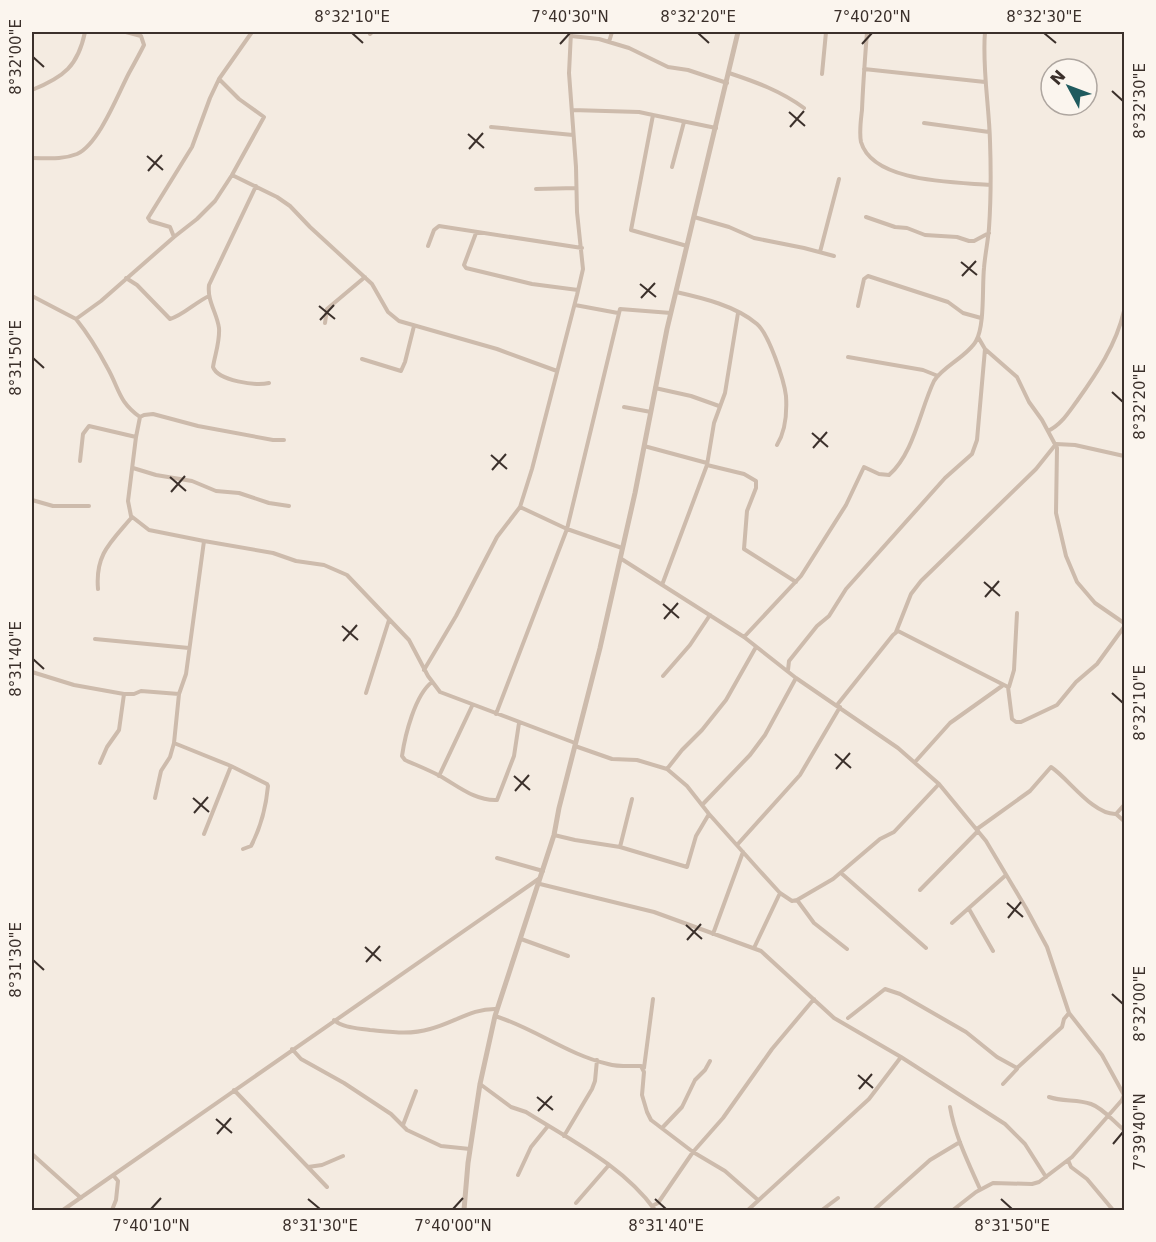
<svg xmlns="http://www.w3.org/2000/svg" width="1156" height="1242" viewBox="0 0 1156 1242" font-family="'DejaVu Sans',sans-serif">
  <rect width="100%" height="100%" fill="#f4ebe1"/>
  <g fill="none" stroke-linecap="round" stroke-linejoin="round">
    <path stroke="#cdbbac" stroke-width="4" d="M867,32C865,58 863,84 862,110C861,119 859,132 861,142C873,183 956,182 990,185
      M370,34L372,32
      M571,36L599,39L629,48L668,67L688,70L727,83
      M609,42L612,32
      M864,69L985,82
      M729,73C756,82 781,91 804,108
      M822,74L826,32
      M219,79L239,99L264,117L232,175
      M32,90C64,77 78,66 85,32
      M572,110L639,112L653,115
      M924,123L989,132
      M491,127L573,135
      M32,158C47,158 62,160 77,154C99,144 118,94 129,73C134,64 139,55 144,45L141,36L126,32
      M672,167L684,122
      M256,186L209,285C207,301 217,313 219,328C220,342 215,354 213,367C218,381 256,386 269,383
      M536,189L576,188
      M694,217L729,227L754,238L804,248L834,256
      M866,217L895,227L907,228L925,235L957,237L969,241H974L989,233
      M476,233L464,265L466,268L532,284L578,290
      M174,237L197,219L215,201L232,175L277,197L290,206L310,227L372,284L388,312L399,321L497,349L557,371
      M428,246L434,230L439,226L582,248
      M687,246L631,230L653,115L716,128
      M820,252L839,179
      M126,278L137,285L170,319C182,316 196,302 209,296
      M676,292C703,298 736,306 757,324C769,334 784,380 786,396C787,412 785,432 777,445
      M32,296L76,319L101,301L174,237L170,227L150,221L148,218L192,147L210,98L219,79L252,32
      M575,305L618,313
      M858,306L864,279L868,276L948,302L963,313L981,318
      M76,319C88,334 98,350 107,367C120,390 118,401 140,417
      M325,323L327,309L365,277
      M978,337L985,349L1017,377L1029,402L1042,420L1057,448L1056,513L1066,556L1077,582L1095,603L1124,623
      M848,357L923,370L938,376
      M362,359L401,371L405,362L414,326
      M655,388L691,396L719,406
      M624,407L651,412
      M140,417L136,437L128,501L131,516L149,530L204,541
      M140,417L144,415L153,414L198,426L273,440H284
      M1048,431C1061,425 1068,413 1077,401C1097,373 1116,345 1124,311
      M644,446L707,463
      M80,461L83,434L89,426L136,437
      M707,465L744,474L756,481V488L747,511L744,549L796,582
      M133,468L156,475L192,481L216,491L239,493L269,503L289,506
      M32,500L53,506H89
      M520,507L567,529L622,548
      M620,558L744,637L796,678L898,748L939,784L986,841L1026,908L1047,947L1069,1013L1102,1055L1124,1095
      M662,585L707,465L714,423L725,393L738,313
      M98,589C95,554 111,542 132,517
      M896,632L911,594L921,581L1036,469L1056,444L1075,445L1124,456
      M744,637L801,576L846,505L864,467L879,474L889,475C914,453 920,410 934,381C942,367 968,356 976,341C985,325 982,287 984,268C985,255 988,241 989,228C991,199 991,169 990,141C989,104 982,68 985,32
      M95,639L189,648
      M424,670L456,616L497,537L520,507L532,469L577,295L583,269L577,212L576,167L569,73L571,32
      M788,670L789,661L817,626L829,616L846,589L945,478L972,454L977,440L985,349
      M32,672L74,685L124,694
      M663,676L690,645L710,615
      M432,682C415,695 405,735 402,756L405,760C416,765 429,770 440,776C458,786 475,801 497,800L514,756L519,723
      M1009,687L1014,670L1017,613
      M366,693L389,620
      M837,705L893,635L898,631L1008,687L1012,719L1016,722H1021L1057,705L1076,682L1097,664L1124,627
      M496,714L567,529L620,309L671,313
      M575,746L612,759L637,760L667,769L687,786L709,814L759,870L780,893L792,901L797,900L833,879L880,839L894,832L939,784
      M915,762L950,723L1002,686
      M100,763L107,747L119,730L124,694H134L141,691L179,694
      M667,769L682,750L702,730L726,700L756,647
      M439,776L472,706
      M155,798L161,771L170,757L174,743
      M703,804L750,755L765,735L796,678
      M1116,814L1124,821
      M977,829L1030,791L1051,767C1068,778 1093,815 1116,814L1124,805
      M204,834L231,766
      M554,835L575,840L620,847L687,867L696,836L709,814
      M737,845L800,775L840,707
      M620,847L632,799
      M243,849L251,846C261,827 266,807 268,786L267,784L231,766L174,743L179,694L186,674L204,541L273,553L296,561L324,565L347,575L409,640L428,676L440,692L575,743
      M497,858L543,871
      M841,873L926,948
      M540,884L654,912L761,951L834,1018L901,1057L1005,1124L1025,1144L1046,1177
      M920,890L978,831
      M797,900L814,923L847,949
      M969,909L993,951
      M952,923L1006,875
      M713,934L743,852
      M521,939L568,956
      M754,948L780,893
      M495,1016C534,1028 568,1055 608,1064C618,1067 630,1066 641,1066L644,1072L642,1095L647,1112L651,1120L693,1152L725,1171L758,1200
      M848,1018L885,989L900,994L966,1032L997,1057L1017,1068L1062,1027L1064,1019L1069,1013
      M334,1020C343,1028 358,1028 370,1030C391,1032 410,1035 430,1029C454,1023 472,1008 497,1009
      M292,1049L301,1059L344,1083L391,1114L407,1130L441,1146L470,1149
      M644,1068L653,999
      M480,1084L511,1107L526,1112C572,1141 623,1166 655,1210
      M1003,1084L1017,1069
      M234,1090L327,1187
      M1049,1097C1063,1102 1077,1099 1091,1104C1103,1108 1114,1122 1124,1130
      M950,1107C955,1136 968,1162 980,1189
      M403,1125L416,1091
      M663,1127L682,1107L695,1080L705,1070L710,1061
      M564,1136L592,1089L595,1081L597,1060
      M32,1154L81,1198
      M1068,1160L1071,1167L1087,1179L1113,1210
      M308,1167L322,1165L343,1156
      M518,1175L531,1147L548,1126
      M576,1203L609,1165
      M652,1206L658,1203L693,1152L723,1118L772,1049L814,999
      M63,1210L540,878
      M112,1210L116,1200L118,1181L113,1175
      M748,1210L869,1099L901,1057
      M822,1210L838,1198
      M874,1210L930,1160L960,1142
      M953,1210L976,1192L993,1183L1032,1184L1039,1182L1072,1157L1122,1100L1124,1095"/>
    <path stroke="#cdbbac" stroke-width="5" d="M464,1210L468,1163L480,1084L495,1016L554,835L559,808L600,648L635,493L667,329L738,32"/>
  </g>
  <path fill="none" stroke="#3b302b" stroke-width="2" d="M352,33L363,43M698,33L709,43M1044,33L1056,43M560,44L570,33M862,44L872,33M33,57L44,67M1112,91L1123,101M789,112L805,126M790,127L804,111M468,134L484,148M469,149L483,133M147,156L163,170M148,171L162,155M961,262L977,275M962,276L976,261M640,284L656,297M641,298L655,283M319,306L335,319M320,320L334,305M33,358L44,368M1112,392L1123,402M812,433L828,447M813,448L827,432M491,455L507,469M492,470L506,454M170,477L186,491M171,492L185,476M984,582L1000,596M985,597L999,581M663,604L679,618M664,619L678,603M342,626L358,640M343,641L357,625M33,659L44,669M1112,693L1123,703M835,754L851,768M836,769L850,753M514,776L530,790M515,791L529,775M193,798L209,812M194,813L208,797M1007,903L1023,917M1008,918L1021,902M686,925L702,939M687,940L701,924M365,947L381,961M33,960L44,970M366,962L380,946M1112,994L1123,1004M858,1075L873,1088M859,1089L872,1074M537,1097L553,1110M538,1111L552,1096M216,1119L232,1133M217,1134L231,1118M1113,1144L1123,1132M308,1199L320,1209M655,1199L666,1209M1001,1199L1012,1209M151,1209L161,1198M453,1209L463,1198"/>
  <rect width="1156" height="1242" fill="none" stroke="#fbf5ee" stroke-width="66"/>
  <g transform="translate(1069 87) rotate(311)"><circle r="28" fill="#fbf5ee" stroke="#aea6a0" stroke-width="1.5"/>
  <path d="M0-4.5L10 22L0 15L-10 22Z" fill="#1f5a5e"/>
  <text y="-9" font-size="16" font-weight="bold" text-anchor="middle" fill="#3b302b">N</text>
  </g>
  <rect x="33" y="33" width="1090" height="1176" fill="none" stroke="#3b302b" stroke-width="2"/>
  <g font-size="15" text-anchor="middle" fill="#3b302b">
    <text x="352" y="22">8°32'10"E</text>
    <text x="570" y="22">7°40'30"N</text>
    <text x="698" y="22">8°32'20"E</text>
    <text x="872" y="22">7°40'20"N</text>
    <text x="1044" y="22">8°32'30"E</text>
    <text transform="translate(16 57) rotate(-90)" y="5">8°32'00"E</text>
    <text transform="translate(1140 101) rotate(-90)" y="5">8°32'30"E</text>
    <text transform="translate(16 358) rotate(-90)" y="5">8°31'50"E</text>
    <text transform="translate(1140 402) rotate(-90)" y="5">8°32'20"E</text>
    <text transform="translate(16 659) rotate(-90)" y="5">8°31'40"E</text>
    <text transform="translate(1140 703) rotate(-90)" y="5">8°32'10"E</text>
    <text transform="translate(16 960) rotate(-90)" y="5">8°31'30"E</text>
    <text transform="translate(1140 1004) rotate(-90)" y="5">8°32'00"E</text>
    <text transform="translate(1140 1132) rotate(-90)" y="5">7°39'40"N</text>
    <text x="151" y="1231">7°40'10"N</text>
    <text x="320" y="1231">8°31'30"E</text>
    <text x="453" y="1231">7°40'00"N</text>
    <text x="666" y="1231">8°31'40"E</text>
    <text x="1012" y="1231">8°31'50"E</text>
  </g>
</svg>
